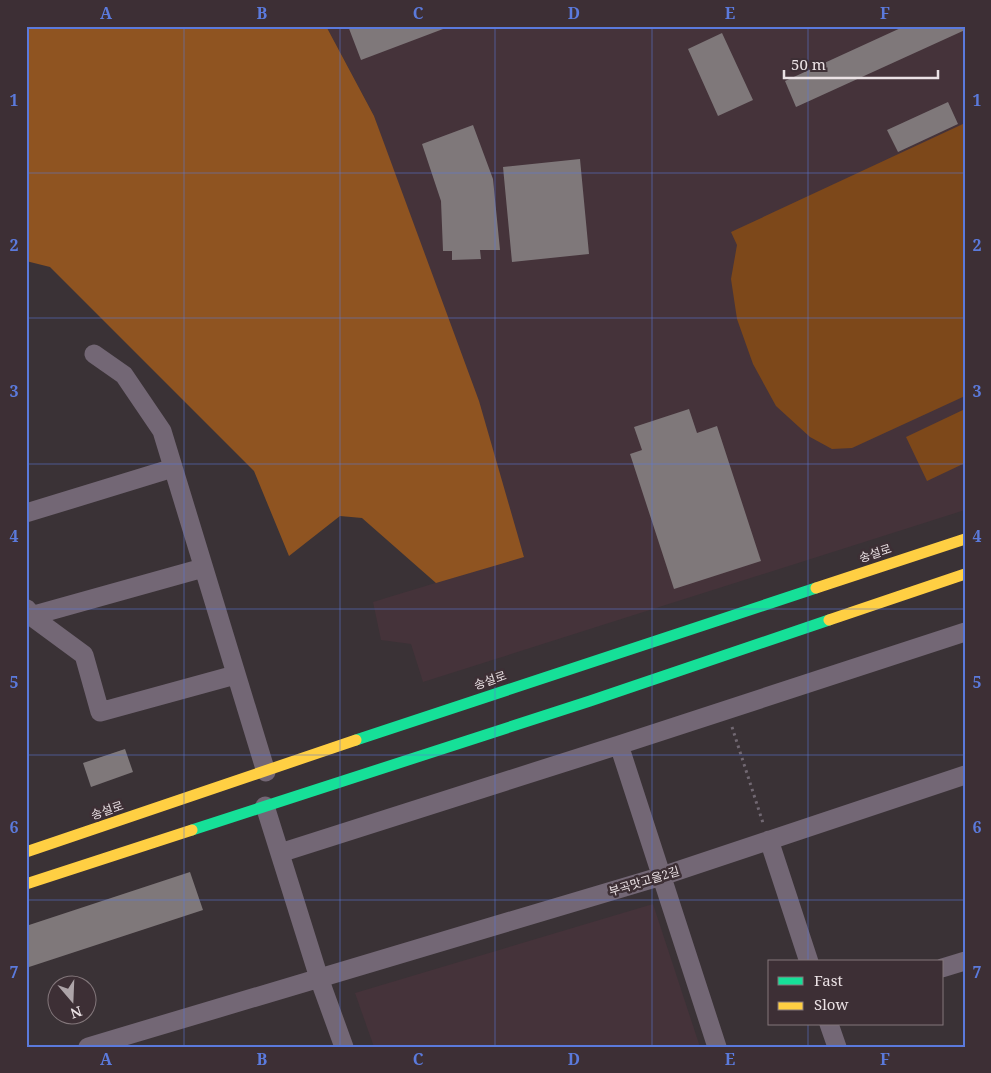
<svg xmlns="http://www.w3.org/2000/svg" width="991" height="1073" viewBox="0 0 991 1073" font-family="'Noto Serif','Noto Sans KR',serif">
  <rect width="100%" height="100%" fill="#3a3236"/>
  <path fill="#45333a" d="M326,26H965V510L423,682L411,644L381,640L373,602L524,556L374,116Z
    M653,904L700,1047H374L355,993Z"/>
  <path fill="#7d481a" d="M965,123V396L852,448L832,449L810,437L776,406L753,364L737,319L731,279L737,245L731,232Z
    M965,409V463L927,481L906,437Z"/>
  <path fill="#8f5421" d="M26,26H326L374,116L479,401L524,557L436,583L362,518L340,516L289,556L254,471L50,267L26,261Z"/>
  <path fill="#7f787a" d="M348,26H451L361,60Z
    M905,26H965V30L796,107L785,81Z
    M722,33L753,100L718,116L688,49Z
    M948,102L958,124L898,152L887,130Z
    M473,125L493,179L500,250H480L481,259L452,260V251H443L441,201L422,144Z
    M580,159L589,254L512,262L503,167Z
    M689,409L697,433L717,426L761,561L674,589L630,454L642,450L634,427Z
    M125,749L133,772L91,787L83,763Z
    M190,872L203,910L26,968V926Z"/>
  <g fill="none" stroke-linecap="round" stroke-linejoin="round">
    <path stroke="#716872" stroke-width="3" stroke-dasharray="2.5 4" stroke-linecap="butt" d="M732,727L763,823"/>
    <path stroke="#736775" stroke-width="19" d="M94,354L124,375L162,431L266,772
      M26,513L173,468
      M27,609L31,616L203,568
      M31,616L84,655L100,712L235,675
      M619,745L717,1047
      M265,806L319,978L344,1047
      M769,840L809,962
      M280,853L619,745L965,632
      M942,968L965,961
      M829,1024L837,1047
      M88,1047L662,876L965,775"/>
    <path stroke="#16e098" stroke-width="11" d="M356,740L816,588
      M192,830L590,701L829,620"/>
    <path stroke="#ffcf43" stroke-width="11" d="M816,588L965,539
      M829,620L965,574
      M26,852L356,740
      M26,884L192,830"/>
  </g>
  <path fill="none" stroke="#5b7adc" stroke-width="1" stroke-opacity="0.55" d="M184,26V1047M340,26V1047M495,26V1047M652,26V1047M808,26V962M26,173H965M26,318H965M26,464H965M26,609H965M26,755H965M26,900H965M808,1024V1047"/>
  <g text-anchor="middle" dominant-baseline="central" stroke-width="5" stroke-linejoin="round" paint-order="stroke">
    <g font-size="12" fill="#ebe2e5" stroke="#3d2f35">
      <text transform="translate(875 553) rotate(-18)">송설로</text>
      <text transform="translate(490 680) rotate(-19)">송설로</text>
      <text transform="translate(107 810) rotate(-19)">송설로</text>
      <text transform="translate(644 881) rotate(-17)">부곡맛고을2길</text>
    </g>
  </g>
  <rect width="991" height="1073" fill="none" stroke="#3d2f35" stroke-width="55"/>
  <rect x="768" y="960" width="175" height="65" fill="#3d2f35" stroke="#83777b"/>
  <rect x="778" y="977" width="25" height="8" fill="#16e098" stroke="#83777b"/>
  <text x="814" y="986" font-size="15" fill="#ebe2e5">Fast</text>
  <rect x="778" y="1002" width="25" height="8" fill="#ffcf43" stroke="#83777b"/>
  <text x="814" y="1010" font-size="15" fill="#ebe2e5">Slow</text>
  <g transform="translate(72 1000) rotate(161)"><circle r="24" fill="#3d2f35" stroke="#83777b"/>
  <path d="M0-4L9 19L0 12L-9 19Z" fill="#ada4a8"/>
  <text y="-8" font-size="14" font-weight="bold" text-anchor="middle" fill="#ebe2e5">N</text>
  </g>
  <path d="M784 70v8h154v-8" fill="none" stroke="#ebe2e5" stroke-width="2.5"/>
  <text x="791" y="70" font-size="15" fill="#ebe2e5" stroke="#3d2f35" stroke-width="4" paint-order="stroke">50 m</text>
  <rect x="28" y="28" width="936" height="1018" fill="none" stroke="#5b7adc" stroke-width="2"/>
  <g font-size="16" text-anchor="middle" font-weight="bold" fill="#5b7adc">
    <text x="106" y="19">A</text>
    <text x="262" y="19">B</text>
    <text x="418" y="19">C</text>
    <text x="574" y="19">D</text>
    <text x="730" y="19">E</text>
    <text x="885" y="19">F</text>
    <text x="14" y="106">1</text>
    <text x="977" y="106">1</text>
    <text x="14" y="251">2</text>
    <text x="977" y="251">2</text>
    <text x="14" y="397">3</text>
    <text x="977" y="397">3</text>
    <text x="14" y="542">4</text>
    <text x="977" y="542">4</text>
    <text x="14" y="688">5</text>
    <text x="977" y="688">5</text>
    <text x="14" y="833">6</text>
    <text x="977" y="833">6</text>
    <text x="14" y="978">7</text>
    <text x="977" y="978">7</text>
    <text x="106" y="1065">A</text>
    <text x="262" y="1065">B</text>
    <text x="418" y="1065">C</text>
    <text x="574" y="1065">D</text>
    <text x="730" y="1065">E</text>
    <text x="885" y="1065">F</text>
  </g>
</svg>
